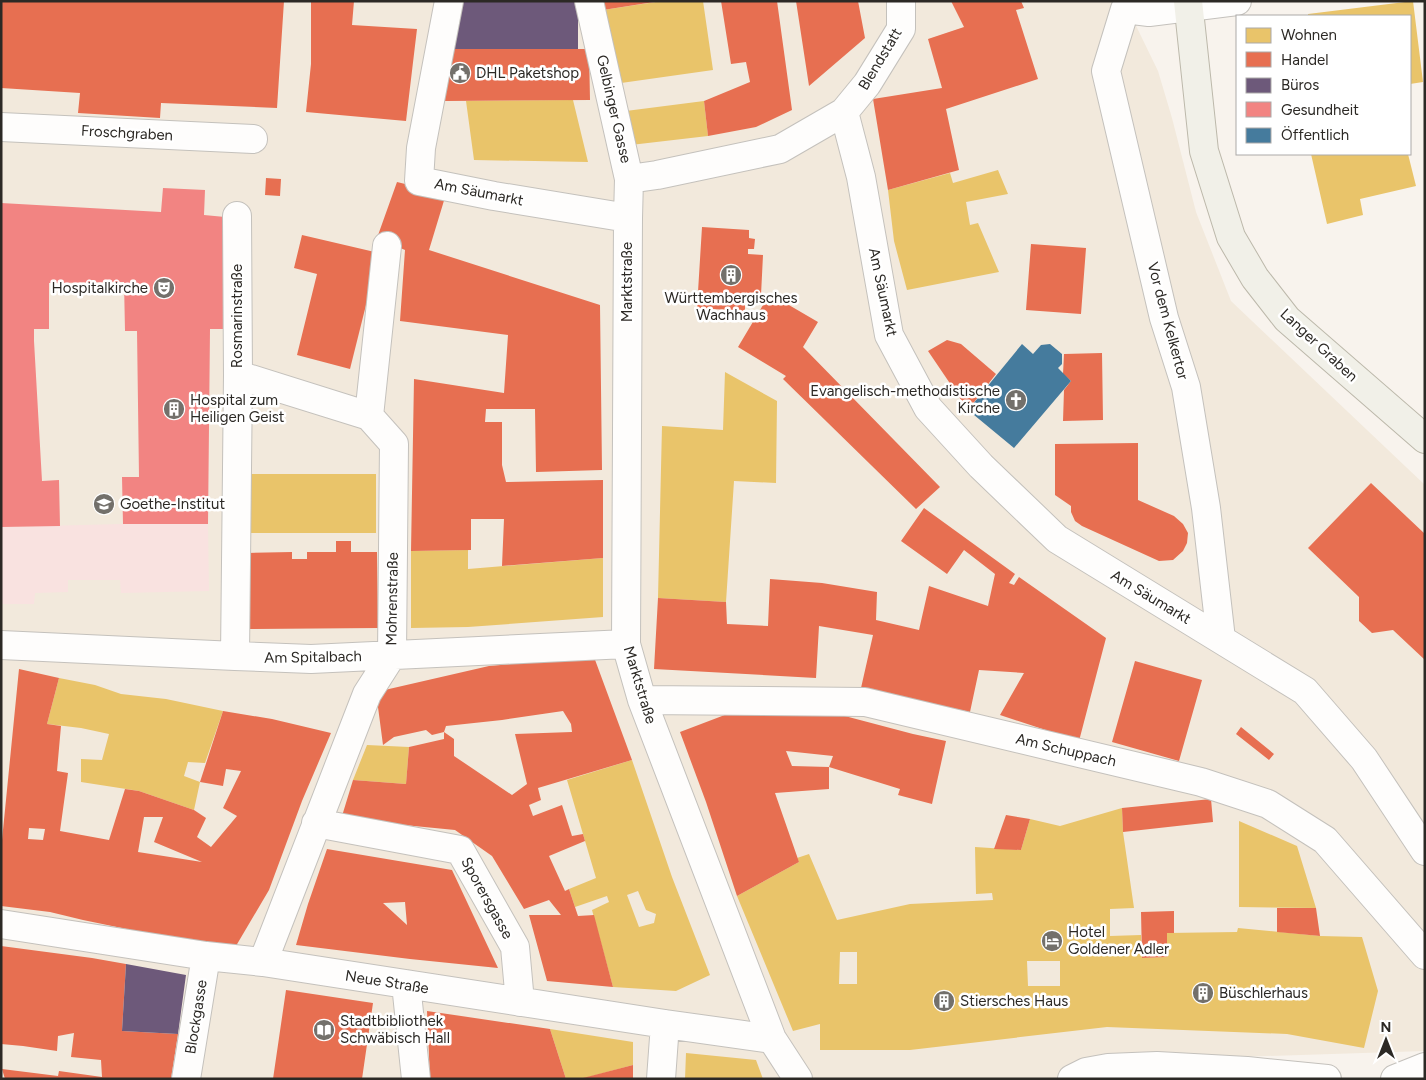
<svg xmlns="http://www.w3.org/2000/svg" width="1426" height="1080" viewBox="0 0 1426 1080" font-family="Figtree,sans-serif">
  <rect width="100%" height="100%" fill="#f8f3ed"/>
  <path fill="#f2e9dc" d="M1,1H1124L1158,71L1172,118L1196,212L1231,301L1425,485V1051L1077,1062L1072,1079H1Z"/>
  <path fill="#f9e2e0" d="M123,524H208L209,591L121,593L120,580H68V592L35,593L34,604H1V527Z"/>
  <path fill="#e9c46a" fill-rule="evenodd" d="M662,1H703L713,70L614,84L603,10Z
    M1413,1L1423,82L1410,84V16H1308V14Z
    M573,100L588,162L474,160L466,101Z
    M704,101L708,136L622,146L618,112Z
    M1311,154H1408L1416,186L1360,199L1363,215L1327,224Z
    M998,170L1008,194L966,202L970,225L978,223L999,272L907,290L894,241L888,190L950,173L953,183Z
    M725,372L777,401L776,483L734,481L726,602L658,598L662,426L723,430Z
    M246,474H376V533H246Z
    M468,550V569L603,558V617L468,627L411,628V551Z
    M59,678L95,685L121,694L166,699L223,711L205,763L188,762L184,776L200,782L194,810L139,791L81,782V759L102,760L109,734L81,728L47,724Z
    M367,745L409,747L406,784L353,780Z
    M632,760L672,877L710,975L676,991L613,987L592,910L609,902L607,896L575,907L569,889L596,878L567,780ZM638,891L646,910L656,914L654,923L639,927L627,895Z
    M1122,808L1123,832L1134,908L1110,909V936L1141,935L1142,958L1167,957V933L1237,932L1238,928L1320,936L1362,937L1378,991L1364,1048L1287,1034L1107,1027L910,1050H820V1024L793,1031L737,896L799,862L797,858L809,854L837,920L910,904L993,900L992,893L976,894L975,847L1021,850L1030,819L1060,826ZM840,952H857V984H839ZM1027,961H1060V986H1028Z
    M1239,821L1297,846L1316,908L1239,907Z
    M550,1029L633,1042V1065L581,1079H566Z
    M686,1053L756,1060L763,1079H685Z"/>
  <path fill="#e76f51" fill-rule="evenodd" d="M1,1H284L277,108L161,103L160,118L78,113L80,93L1,88Z
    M311,1H354L352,25L417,29L406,121L306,112L311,64Z
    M602,1H654V2L603,10Z
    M721,1H777L792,110L756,127L708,136L704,101L750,82L746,62L731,64Z
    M796,1H858L865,38L809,86Z
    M951,1H1021L1024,8L1016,10L1038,79L946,109L959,170L888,190L873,99L942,88L928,39L964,27Z
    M445,49H589L590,100L445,101Z
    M266,178L281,179L280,196L265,195Z
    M397,182L446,194L429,250L600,305L602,470L536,472L535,409H486L485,422H502V465L506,482L603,480V558L502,566L504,519H471V550L411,551L414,379L504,393L508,335L400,321L405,250L377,238Z
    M702,227L749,230V238L755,239L754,249H748V254L763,255L761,295L769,296L770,294L818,322L803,347L940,487L916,509L783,379L786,376L738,347L763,305H745V311L697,308Z
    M302,235L379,253L350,369L297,355L317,274L294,268Z
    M1031,244L1086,248L1081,314L1026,310Z
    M947,340L961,344L996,374L968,410L928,351Z
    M1102,353L1103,420L1063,421L1064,390L1071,381L1063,374L1064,354Z
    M1138,443V500L1174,516L1183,524L1188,533L1187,543L1183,551L1173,560L1159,561L1082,526L1075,521L1071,512V506L1055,495V444Z
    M1371,483L1425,534V660L1393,630L1372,633L1359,621V597L1308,548Z
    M924,508L1015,574L1009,583L1014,585L1019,577L1106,638L1079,741L1000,715L1024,673L979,670L970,712L861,688L873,635L819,626L816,678L654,669L658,598L726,602L727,624L768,626L770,579L822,583L877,592L876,620L919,630L929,586L988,606L995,574L964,550L947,574L901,541Z
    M336,541H351V552H377L378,628L248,629L247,553L292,552V559H307V552H336Z
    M594,657L632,760L538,788L541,800L529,805L533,816L562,805L572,836L583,834L585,841L549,856L565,891L569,889L578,916L594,915L613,987L547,981L529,915H561L549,900L524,909L492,856L455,830L404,825L342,816L353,780L406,784L409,747L444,739V732L432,735L426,730L394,737L383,745L376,692L489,666ZM563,711L571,724L572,732L515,734L527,784L512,795L454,756V739L444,732L446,726L502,720Z
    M1135,661L1202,680L1179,761L1112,742Z
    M19,669L59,678L47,724L61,726L57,771L68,773L60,831L109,840L125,789L139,791L194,810L206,818L197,837L211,847L237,816L223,808L241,771L226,769L223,786L200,782L223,711L272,719L331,733L302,801L269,890L233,951L83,920L50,912L1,906V850ZM144,817H163L154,842L202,862L138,852ZM29,828L45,829L43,840L28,839Z
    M730,713L841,715L913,734L946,741L932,804L898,795L900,789L829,767L833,756L786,751L792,766L829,767V789L775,793L799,862L737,896L706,802L680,732Z
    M1241,727L1274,754L1269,760L1236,734Z
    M1211,799L1213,822L1123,832L1122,808Z
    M1006,815L1030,819L1021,850L994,849Z
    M327,849L452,870L498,968L410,959L296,945L308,904ZM405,902L407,925L383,903Z
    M1277,908H1316L1320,936L1277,932Z
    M1174,911V933H1167V957L1142,958L1141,912Z
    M1,946L92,958L126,964L122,1031L178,1034L171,1079H5L2,1069L58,1076L59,1071L102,1077L101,1060L71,1057L74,1033L58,1036L57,1051L23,1046L1,1044Z
    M286,990L373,1003L362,1079H273Z
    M427,1011L550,1029L566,1079H430Z
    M633,1065V1079H583V1078Z"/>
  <path fill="#6d597a" d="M454,1H578V49H454Z
    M126,964L186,975L178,1034L122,1031Z"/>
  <path fill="#f28482" d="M163,188L205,190L204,215L225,217V329H210L208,524H123L122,477H139L137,331H125L124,282L49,283V329H34V341L42,481L59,480L60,526L1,527V203L161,212Z"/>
  <path fill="#457b9d" d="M1022,344L1033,354L1041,345L1050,344L1062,354V364L1058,368L1071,381L1014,448L968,410Z"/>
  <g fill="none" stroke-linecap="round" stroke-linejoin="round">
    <g stroke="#c4c1bc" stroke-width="30">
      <path id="minor" d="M449,1L421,148L419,181L494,196L628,218
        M589,1L629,179L628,218L626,644L642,700L772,1039L798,1079
        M1125,9L1106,71L1164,318L1186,387L1206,508L1221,639
        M1125,9L1149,12L1237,1
        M844,112L867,84L901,29V1
        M1,127L253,139
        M629,179L657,175L780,149L844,112L861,177L889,335L928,408L981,466L1057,539L1305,691L1364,759L1425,851
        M238,375L369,416L394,444L392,655L367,694L263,962
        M369,416L387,246
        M1,645L235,656L311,659L626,644
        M235,656L238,375L237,216
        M642,700L865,702L1201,782L1268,804L1325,840L1425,955
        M316,823L460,850L515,947L520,1002
        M1,924L206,956L263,962L665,1024L772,1039
        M406,984L416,1079
        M186,1079L206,956
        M661,1079L665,1024
        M1072,1079L1086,1072L1108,1068L1157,1066L1247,1071L1327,1079
        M1395,1079L1425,1067"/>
    </g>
    <g stroke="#bcb8aa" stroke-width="30">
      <path id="major" d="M1188,1L1204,151L1231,237L1255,278L1287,319L1425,439"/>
    </g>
    <use href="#minor" stroke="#fefdfc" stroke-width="28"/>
    <use href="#major" stroke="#f1f0e8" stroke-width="28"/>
  </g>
  <defs>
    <g id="civic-disc" transform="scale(1.125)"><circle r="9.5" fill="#73706b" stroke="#fff"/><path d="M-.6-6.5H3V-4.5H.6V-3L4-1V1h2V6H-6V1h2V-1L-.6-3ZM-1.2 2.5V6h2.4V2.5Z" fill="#fff"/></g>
    <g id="building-disc" transform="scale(1.125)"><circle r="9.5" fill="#73706b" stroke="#fff"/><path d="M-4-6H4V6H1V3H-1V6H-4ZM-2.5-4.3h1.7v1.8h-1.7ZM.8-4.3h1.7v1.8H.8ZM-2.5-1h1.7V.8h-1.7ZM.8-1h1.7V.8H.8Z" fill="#fff"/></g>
    <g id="theatre-disc" transform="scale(1.125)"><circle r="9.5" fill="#73706b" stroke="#fff"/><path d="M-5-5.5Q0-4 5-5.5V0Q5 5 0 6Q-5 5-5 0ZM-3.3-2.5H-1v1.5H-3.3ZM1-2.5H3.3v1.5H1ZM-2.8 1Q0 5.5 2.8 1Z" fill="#fff"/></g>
    <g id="church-disc" transform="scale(1.125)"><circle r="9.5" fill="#73706b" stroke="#fff"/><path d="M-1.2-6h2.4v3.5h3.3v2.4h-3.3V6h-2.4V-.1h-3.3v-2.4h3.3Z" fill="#fff"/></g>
    <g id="university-disc" transform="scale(1.125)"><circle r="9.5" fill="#73706b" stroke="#fff"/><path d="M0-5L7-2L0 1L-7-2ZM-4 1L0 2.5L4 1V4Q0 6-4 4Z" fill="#fff"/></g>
    <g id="hotel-disc" transform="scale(1.125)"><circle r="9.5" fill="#73706b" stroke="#fff"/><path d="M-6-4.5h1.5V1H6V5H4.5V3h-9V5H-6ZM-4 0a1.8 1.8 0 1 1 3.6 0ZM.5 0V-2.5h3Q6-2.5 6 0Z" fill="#fff"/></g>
    <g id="library-disc" transform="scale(1.125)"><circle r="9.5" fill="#73706b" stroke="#fff"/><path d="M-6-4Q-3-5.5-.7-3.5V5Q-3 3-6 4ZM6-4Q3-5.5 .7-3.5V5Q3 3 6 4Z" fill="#fff"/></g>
  </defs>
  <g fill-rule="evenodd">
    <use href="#civic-disc" x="460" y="73"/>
    <use href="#building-disc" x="731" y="275"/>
    <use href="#theatre-disc" x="164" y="288"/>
    <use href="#church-disc" x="1016" y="400"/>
    <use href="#building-disc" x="174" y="409"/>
    <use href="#university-disc" x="104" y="504"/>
    <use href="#hotel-disc" x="1052" y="941"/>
    <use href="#building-disc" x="1203" y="993"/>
    <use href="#building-disc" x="944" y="1001"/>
    <use href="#library-disc" x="324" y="1030"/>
  </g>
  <g text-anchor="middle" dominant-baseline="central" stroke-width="5" stroke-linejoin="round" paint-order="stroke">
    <g font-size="15" fill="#2c2925" stroke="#fff">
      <text transform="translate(880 59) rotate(-59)">Blendstatt</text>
      <text transform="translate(614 109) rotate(77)">Gelbinger Gasse</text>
      <text transform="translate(127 133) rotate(3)">Froschgraben</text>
      <text transform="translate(479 192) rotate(11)">Am Säumarkt</text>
      <text transform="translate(627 282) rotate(-90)">Marktstraße</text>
      <text transform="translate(883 292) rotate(78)">Am Säumarkt</text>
      <text transform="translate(237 316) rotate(-90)">Rosmarinstraße</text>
      <text transform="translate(1168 321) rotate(75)">Vor dem Kelkertor</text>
      <text transform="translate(1319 345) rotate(43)">Langer Graben</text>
      <text transform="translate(1151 597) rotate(31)">Am Säumarkt</text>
      <text transform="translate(392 599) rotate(-89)">Mohrenstraße</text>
      <text transform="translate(313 657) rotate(-1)">Am Spitalbach</text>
      <text transform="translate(640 685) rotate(73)">Marktstraße</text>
      <text transform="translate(1066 750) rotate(13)">Am Schuppach</text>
      <text transform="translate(487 898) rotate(61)">Sporersgasse</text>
      <text transform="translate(387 982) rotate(9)">Neue Straße</text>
      <text transform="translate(196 1017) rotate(-81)">Blockgasse</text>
    </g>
    <g font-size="15" fill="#2c2925" stroke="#fff" text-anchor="start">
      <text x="476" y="73">DHL Paketshop</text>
      <text x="148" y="288" text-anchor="end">Hospitalkirche</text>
      <text x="731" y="298" text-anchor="middle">Württembergisches<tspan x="731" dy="17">Wachhaus</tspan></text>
      <text x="1000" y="391" text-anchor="end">Evangelisch-methodistische<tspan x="1000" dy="17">Kirche</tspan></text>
      <text x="190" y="400">Hospital zum<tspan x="190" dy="17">Heiligen Geist</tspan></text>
      <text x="120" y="504">Goethe-Institut</text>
      <text x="1068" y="932">Hotel<tspan x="1068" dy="17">Goldener Adler</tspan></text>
      <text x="1219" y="993">Büschlerhaus</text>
      <text x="960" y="1001">Stiersches Haus</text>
      <text x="340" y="1021">Stadtbibliothek<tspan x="340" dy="17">Schwäbisch Hall</tspan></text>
    </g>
  </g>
  <rect width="1426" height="1080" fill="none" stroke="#2c2925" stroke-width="5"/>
  <rect x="1236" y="15" width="175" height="140" fill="#ffffff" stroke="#aba9a8"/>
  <rect x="1246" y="28" width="25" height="15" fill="#e9c46a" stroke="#aba9a8"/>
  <text x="1281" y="40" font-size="15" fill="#2c2925">Wohnen</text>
  <rect x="1246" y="52" width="25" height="15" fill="#e76f51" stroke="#aba9a8"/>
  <text x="1281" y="65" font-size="15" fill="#2c2925">Handel</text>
  <rect x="1246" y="78" width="25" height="15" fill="#6d597a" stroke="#aba9a8"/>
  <text x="1281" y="90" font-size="15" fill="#2c2925">Büros</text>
  <rect x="1246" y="102" width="25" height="15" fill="#f28482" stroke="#aba9a8"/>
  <text x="1281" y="115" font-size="15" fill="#2c2925">Gesundheit</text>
  <rect x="1246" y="128" width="25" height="15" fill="#457b9d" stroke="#aba9a8"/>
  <text x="1281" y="140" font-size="15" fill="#2c2925">Öffentlich</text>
  <g transform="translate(1386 1040)" stroke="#ffffff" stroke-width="4" paint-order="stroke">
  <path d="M0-4L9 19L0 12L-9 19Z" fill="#2c2925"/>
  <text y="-8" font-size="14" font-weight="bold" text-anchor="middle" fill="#2c2925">N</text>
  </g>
</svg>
